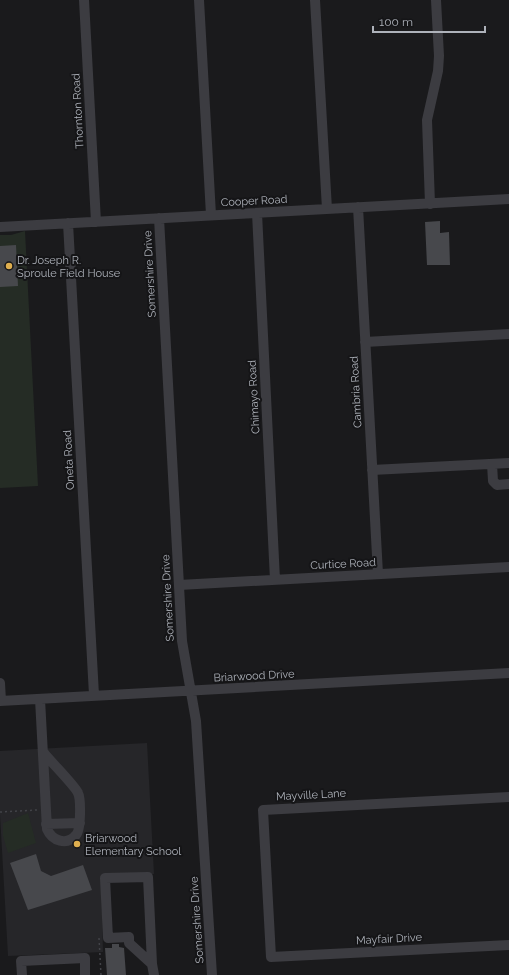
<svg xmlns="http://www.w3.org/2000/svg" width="509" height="975" viewBox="0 0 509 975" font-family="Raleway,sans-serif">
  <rect width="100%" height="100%" fill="#1a1a1c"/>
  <path fill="#262629" d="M147,743L154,874L101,877L103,952L8,956L0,815V751Z"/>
  <path fill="#252c25" d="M25,231L38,486L0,488V235H11Z
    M28,813L36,843L8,853L3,836V823Z"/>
  <path fill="#47484c" d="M440,221V233L449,232L450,265H427L425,222Z
    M16,245L18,286L0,287V246Z
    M36,854L41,871L51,876L83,865L92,890L28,910L10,863Z
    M112,944H119V947L124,948L126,975H107L105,948H112Z"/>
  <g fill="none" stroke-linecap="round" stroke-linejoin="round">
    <path stroke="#424348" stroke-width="1.5" stroke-dasharray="2 3" stroke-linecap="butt" d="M0,812L37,810
      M99,938L101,975"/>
    <path stroke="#3c3c41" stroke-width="10" d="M84,0L96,222
      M199,0L211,215
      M315,0L327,209
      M430,204L427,120L438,71L439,56L436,0
      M358,207L378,574
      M257,213L275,580
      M159,218L182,641L196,721L212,975
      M68,223L94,695
      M0,227L509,199
      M365,342L509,334
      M492,464L493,481L497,485L509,484
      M372,470L509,463
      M179,585L509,567
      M0,683L1,701
      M40,699L47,829C52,841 67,846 76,835C81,830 81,799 78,793C75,786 50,761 44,753
      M0,701L509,673
      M509,797L263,810L271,957L509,945
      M46,824L80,823
      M152,964L148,877L105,878L108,938L129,937V943L152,964L154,975
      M22,975L21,961L85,958V975"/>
  </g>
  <g fill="#dfaf4f" stroke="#151517" stroke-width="1.5">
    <circle cx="9" cy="266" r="4"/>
    <circle cx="77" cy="844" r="4"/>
  </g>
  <g text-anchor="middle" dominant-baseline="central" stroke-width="4" stroke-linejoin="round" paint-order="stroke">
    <g font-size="11" fill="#aeb2ba" stroke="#151517">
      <text transform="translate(78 111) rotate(-93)">Thornton Road</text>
      <text transform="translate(254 201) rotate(-3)">Cooper Road</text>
      <text transform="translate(150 274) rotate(-93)">Somershire Drive</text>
      <text transform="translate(356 392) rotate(-93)">Cambria Road</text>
      <text transform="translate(254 397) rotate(-93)">Chimayo Road</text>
      <text transform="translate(69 460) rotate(-93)">Oneta Road</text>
      <text transform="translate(343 564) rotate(-3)">Curtice Road</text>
      <text transform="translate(168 598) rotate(-93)">Somershire Drive</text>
      <text transform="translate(254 676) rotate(-3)">Briarwood Drive</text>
      <text transform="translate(311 795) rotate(-3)">Mayville Lane</text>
      <text transform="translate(197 920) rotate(-94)">Somershire Drive</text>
      <text transform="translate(389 939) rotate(-3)">Mayfair Drive</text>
    </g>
    <g font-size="11" fill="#aeb2ba" stroke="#151517" text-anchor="start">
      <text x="17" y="260">Dr. Joseph R.<tspan x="17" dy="13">Sproule Field House</tspan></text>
      <text x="85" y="838">Briarwood<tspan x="85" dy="13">Elementary School</tspan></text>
    </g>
  </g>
  <path d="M373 26v6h112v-6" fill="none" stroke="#aeb2ba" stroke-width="2"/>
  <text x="379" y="26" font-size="12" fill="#aeb2ba" stroke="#151517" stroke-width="3" paint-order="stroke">100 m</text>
</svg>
